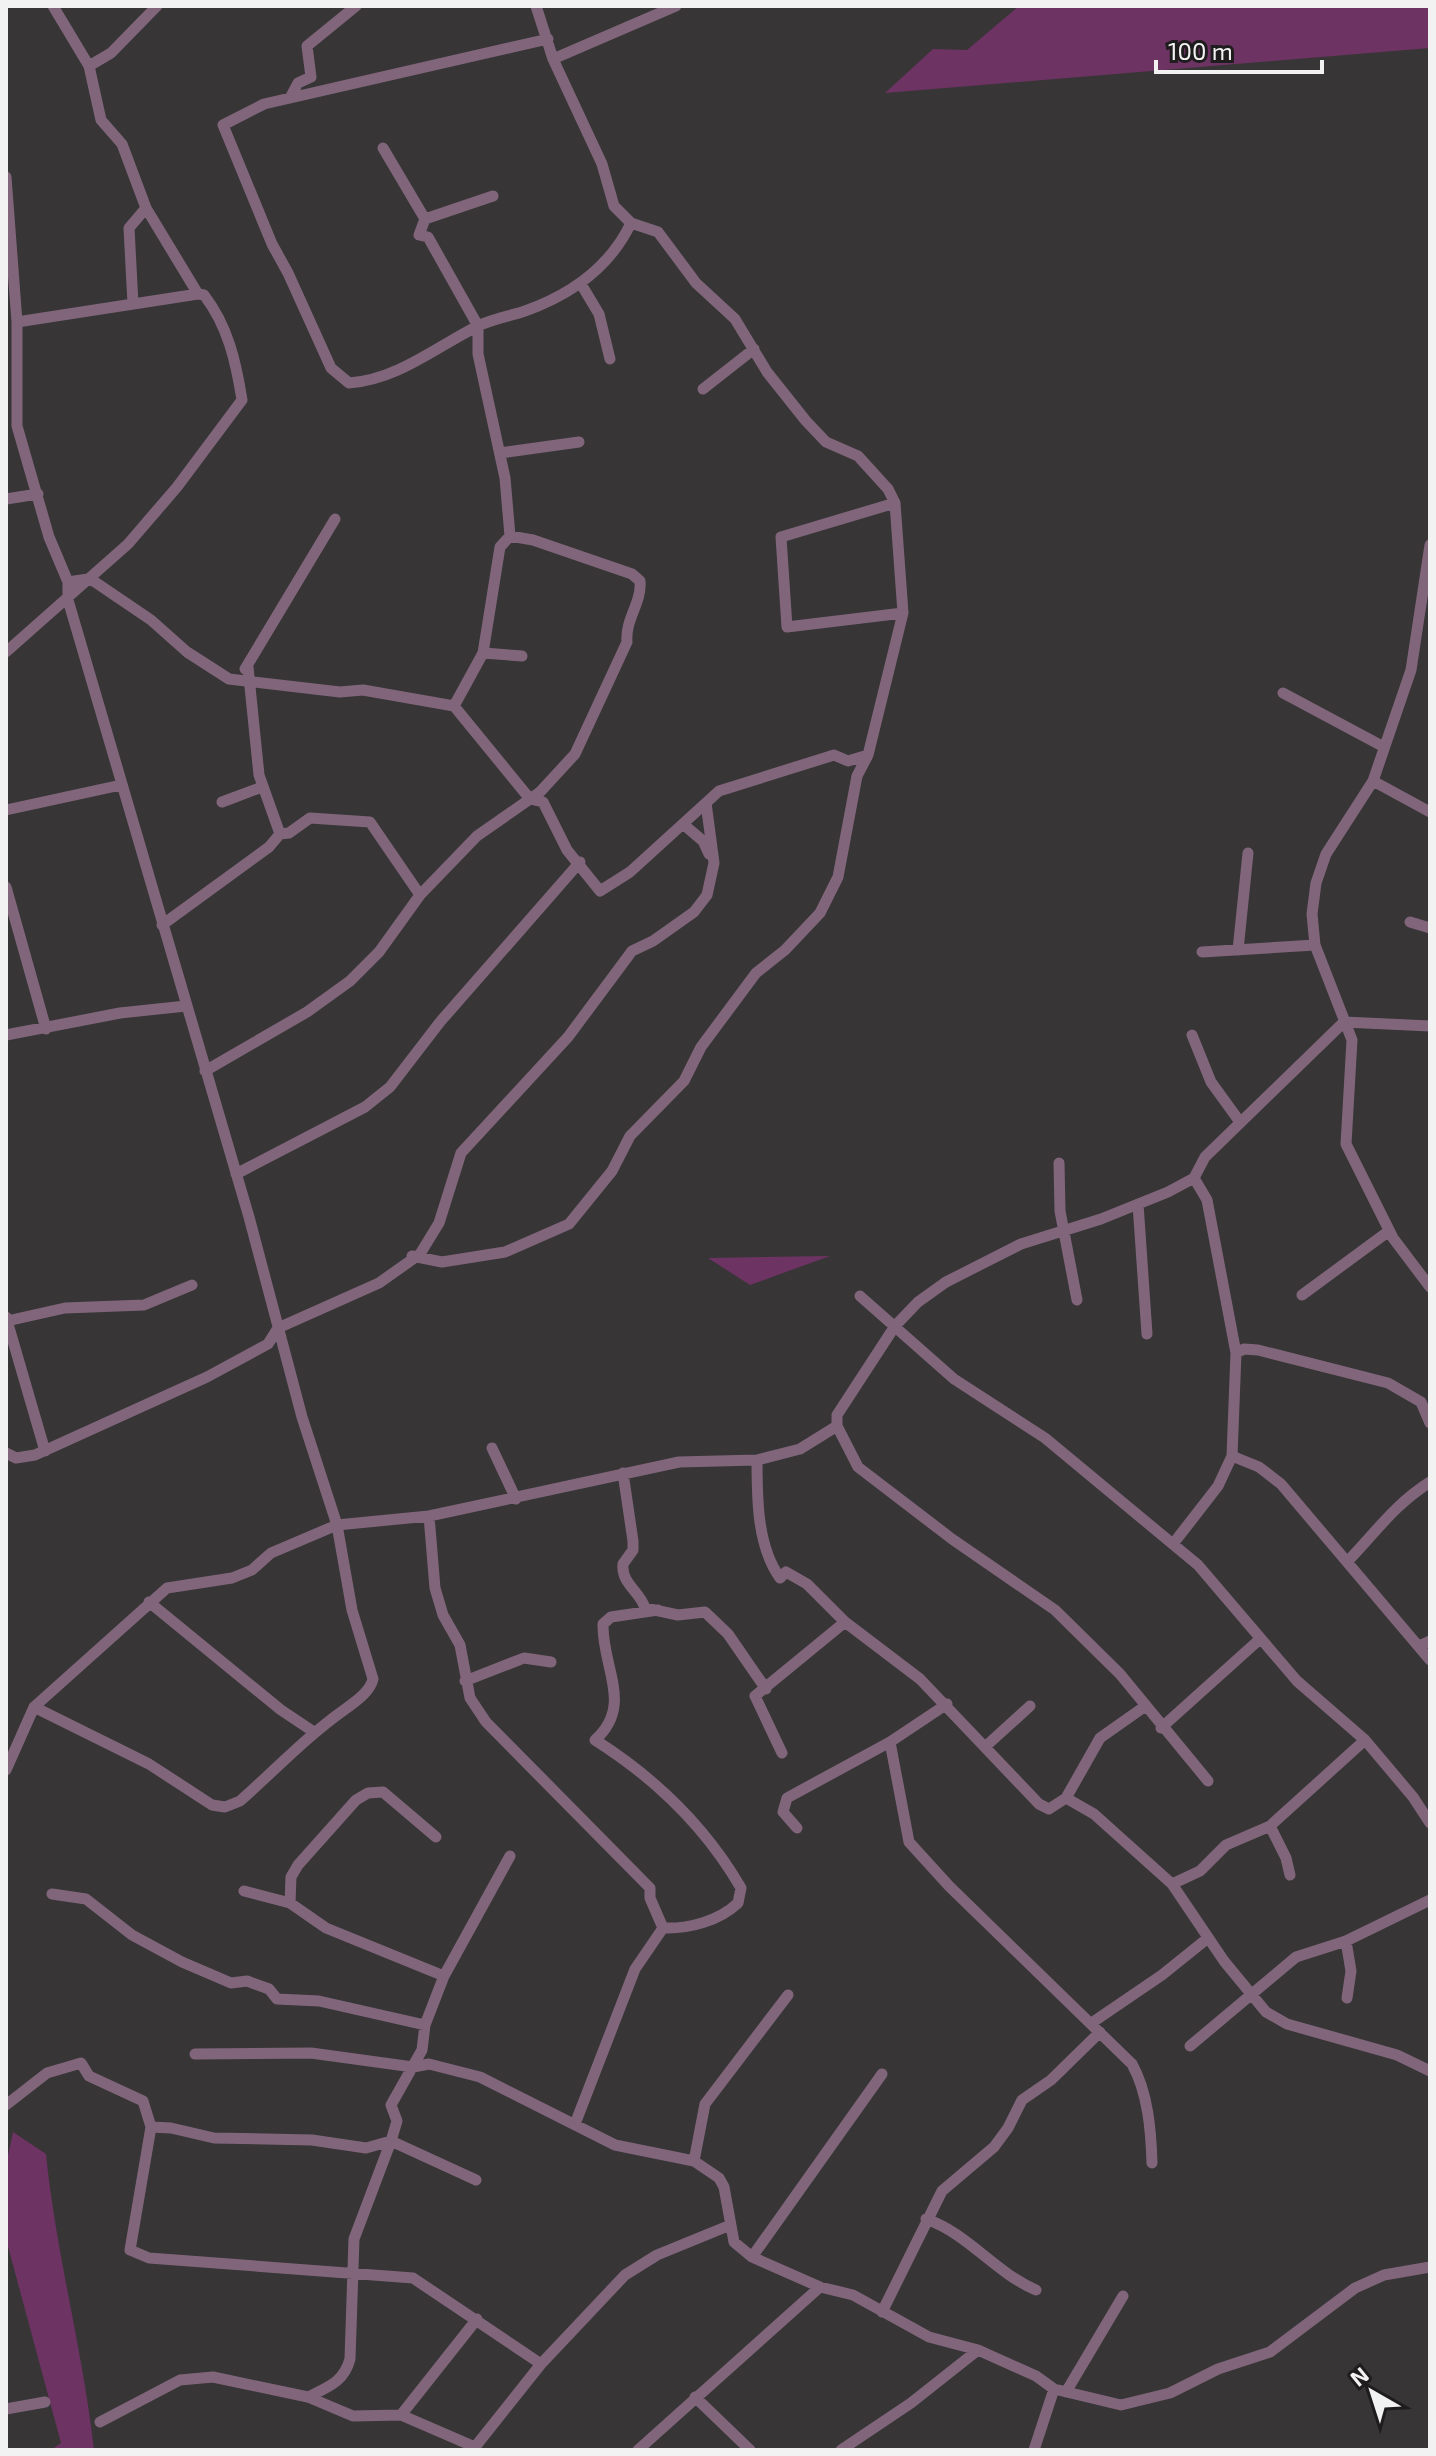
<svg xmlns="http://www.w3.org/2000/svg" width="1436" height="2456" viewBox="0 0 1436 2456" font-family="'Exo 2',sans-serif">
  <rect width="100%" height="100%" fill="#373536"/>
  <path fill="#6d3363" d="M1019,6H1423L1430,9V48L885,93L933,49L967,50Z
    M830,1256L750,1285L708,1258Z
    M13,2132L46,2154C56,2254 83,2350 94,2450H51L61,2443L6,2239V2165Z"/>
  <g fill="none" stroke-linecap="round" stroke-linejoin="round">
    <path stroke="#81667b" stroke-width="11" d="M548,39L264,104L223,125L272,244L288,273L331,368L349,383C397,380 436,347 478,326C492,319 510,316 525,311C570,295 610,267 631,223
      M553,59L676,6
      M89,66L111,53L157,6
      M290,98L298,83L311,77L307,46L356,6
      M383,148L425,219
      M6,177L17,322V426L49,537L68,582V600L249,1217L302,1417L337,1525L352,1610L373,1679C370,1692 355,1702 344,1710C306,1737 275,1770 240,1801L225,1807L212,1805L149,1764L34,1707
      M493,196L425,219L419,235L428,237L478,326V354L505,478L510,536
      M581,284L599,314L610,359
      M133,304L129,228L146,208
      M17,322L198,294
      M703,389L754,349
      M500,453L579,442
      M6,499L38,494
      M895,503L781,537L787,627L903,613
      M1430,545L1411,670L1373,781L1326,854L1316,883L1312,914L1315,945L1352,1040L1346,1144L1393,1238L1430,1287
      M68,582L88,579L95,582L151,620L187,652L229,679L340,692L363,690L454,706L530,799L543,802L567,850L600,891L630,872L719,791L834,755L848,761L868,755
      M6,652L128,544L177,487L242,400C236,362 228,326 204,295L198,294L146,208L122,144L101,120L89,66L53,6
      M483,653L522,656
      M245,669L335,519
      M1283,693L1384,747
      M1373,781L1430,812
      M222,802L262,787
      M6,810L121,785
      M683,824L703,841L709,854
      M280,834L289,833L310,818L370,822L420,895
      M6,887L46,1029
      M1410,922L1430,928
      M162,925L269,847L280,834L259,775L248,667
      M1238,950L1248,853
      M1202,952L1315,945
      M6,1035L120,1013L186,1006
      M1192,1035L1211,1082L1240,1122
      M205,1071L307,1012L350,981L379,952L420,895L477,836L540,792L575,754L627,642C625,619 642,603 640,581L632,574L533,540L510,536L500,547L483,653L454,706
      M1059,1163L1060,1211L1077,1300
      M236,1174L365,1107L390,1087L440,1022L580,862
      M1138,1204L1147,1334
      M412,1256L442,1262L505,1252L569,1224L612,1171L630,1136L684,1081L701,1047L756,973L785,950L820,913L838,877L857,776L868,755L903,613L895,503L888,489L858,456L826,442L806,421L767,372L735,319L696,283L658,232L631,223L614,206L602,164L553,59L536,6
      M1302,1295L1389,1231
      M860,1296L954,1379L1045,1438L1198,1565L1297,1681L1365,1740L1413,1797L1430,1823
      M6,1317L45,1451
      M7,1321L65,1308L144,1305L192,1285
      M1236,1353L1244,1349L1258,1350L1388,1383L1421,1402L1430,1423
      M837,1426L858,1467L952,1539L1055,1610L1120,1674L1208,1781
      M492,1448L516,1499
      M6,1453L16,1458L35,1455L207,1377L268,1344L278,1328L379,1283L420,1254L439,1223L461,1153L568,1037L632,951L653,941L694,912L707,895L714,863L706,803
      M1232,1456L1259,1467L1281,1484L1430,1660
      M757,1460C757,1498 757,1546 780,1578L786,1572L807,1584L845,1622L920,1679L1039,1804L1049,1809L1066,1798L1094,1814L1172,1884L1224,1961L1266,2012L1287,2024L1397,2055L1430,2071
      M623,1473L633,1541V1550L623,1564C621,1584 640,1591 645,1608L678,1615L705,1612L728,1634L766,1689
      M429,1516L435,1588L443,1615L460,1645L470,1698L486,1722L650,1888V1898L663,1928L635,1969L575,2124
      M1173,1544L1218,1486L1232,1456L1236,1353L1207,1200L1194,1178
      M1347,1562C1376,1532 1394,1505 1430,1482
      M149,1602L281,1710L314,1732
      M658,1610L611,1617L603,1624C602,1668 634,1705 595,1740C655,1778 705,1826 741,1888L738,1903C719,1921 689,1929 663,1928
      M1419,1646L1430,1641
      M465,1681L524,1658L551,1662
      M1161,1728L1260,1639
      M890,1742L909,1842L949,1886L1132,2064C1148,2093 1151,2130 1152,2163
      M986,1746L1030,1706
      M782,1753L755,1696L845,1622
      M6,1770L34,1707L167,1588L232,1578L252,1570L271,1553L337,1525L429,1516L679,1462L757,1460L800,1449L837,1426V1415L895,1326L918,1302L946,1282L1021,1244L1101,1219L1168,1192L1194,1178L1205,1157L1344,1022L1430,1026
      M1066,1798L1100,1738L1144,1707
      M1270,1826L1286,1858L1290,1875
      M797,1828L783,1812L787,1798L890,1742L947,1704
      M1172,1884L1200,1871L1226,1845L1270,1826L1365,1740
      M244,1891L290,1903L326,1928L444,1976L425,2025
      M290,1903L291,1877L298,1865L356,1800L368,1793L383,1792L436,1837
      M1346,1941L1351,1971L1347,1998
      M444,1976L510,1856
      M1093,2022L1162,1975L1208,1938
      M1190,2046L1296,1957L1346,1941L1430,1900
      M195,2054L311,2053L413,2067L429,2064L480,2077L615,2145L694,2161L719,2178L724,2187L734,2242L752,2257L820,2287L853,2295L929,2337L978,2350L1036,2376L1054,2389L1121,2405L1170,2393L1218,2369L1270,2352L1355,2288L1384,2275L1430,2267
      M6,2105L47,2073L81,2063L89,2076L143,2101L151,2127L171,2128L214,2138L312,2140L366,2148L391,2141L397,2121L391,2105L422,2050L425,2025L319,2001L277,1999L269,1989L247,1981L231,1983L182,1962L132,1935L86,1899L52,1894
      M151,2127L130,2250L149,2258L413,2278L541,2364L625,2275L657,2255L728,2226
      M694,2161L705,2104L788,1995
      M926,2219C969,2234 994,2272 1036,2290
      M752,2257L882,2074
      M882,2312L942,2191L994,2147L1008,2128L1022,2100L1051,2080L1100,2032
      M1066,2392L1123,2296
      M308,2397C328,2387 344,2382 350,2359L354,2239L391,2141L476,2180
      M695,2397L750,2450
      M6,2409L45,2402
      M401,2415L477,2319
      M100,2422L180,2380L213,2377L308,2397L353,2416L401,2415L475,2447L541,2364
      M638,2450L820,2287
      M841,2450L911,2403L978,2350
      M1034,2450L1054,2389"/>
  </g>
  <rect width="1436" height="2456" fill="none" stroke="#f3f2f3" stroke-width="16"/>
  <g transform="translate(1372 2392) rotate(321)" stroke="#1e1c1d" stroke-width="6" paint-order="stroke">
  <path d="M0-6L14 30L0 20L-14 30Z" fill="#f3f2f3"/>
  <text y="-12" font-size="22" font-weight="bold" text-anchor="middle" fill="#f3f2f3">N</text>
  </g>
  <path d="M1156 60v12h166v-12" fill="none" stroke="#f3f2f3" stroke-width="4"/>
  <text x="1168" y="60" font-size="24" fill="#f3f2f3" stroke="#1e1c1d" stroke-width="6" paint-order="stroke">100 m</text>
</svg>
